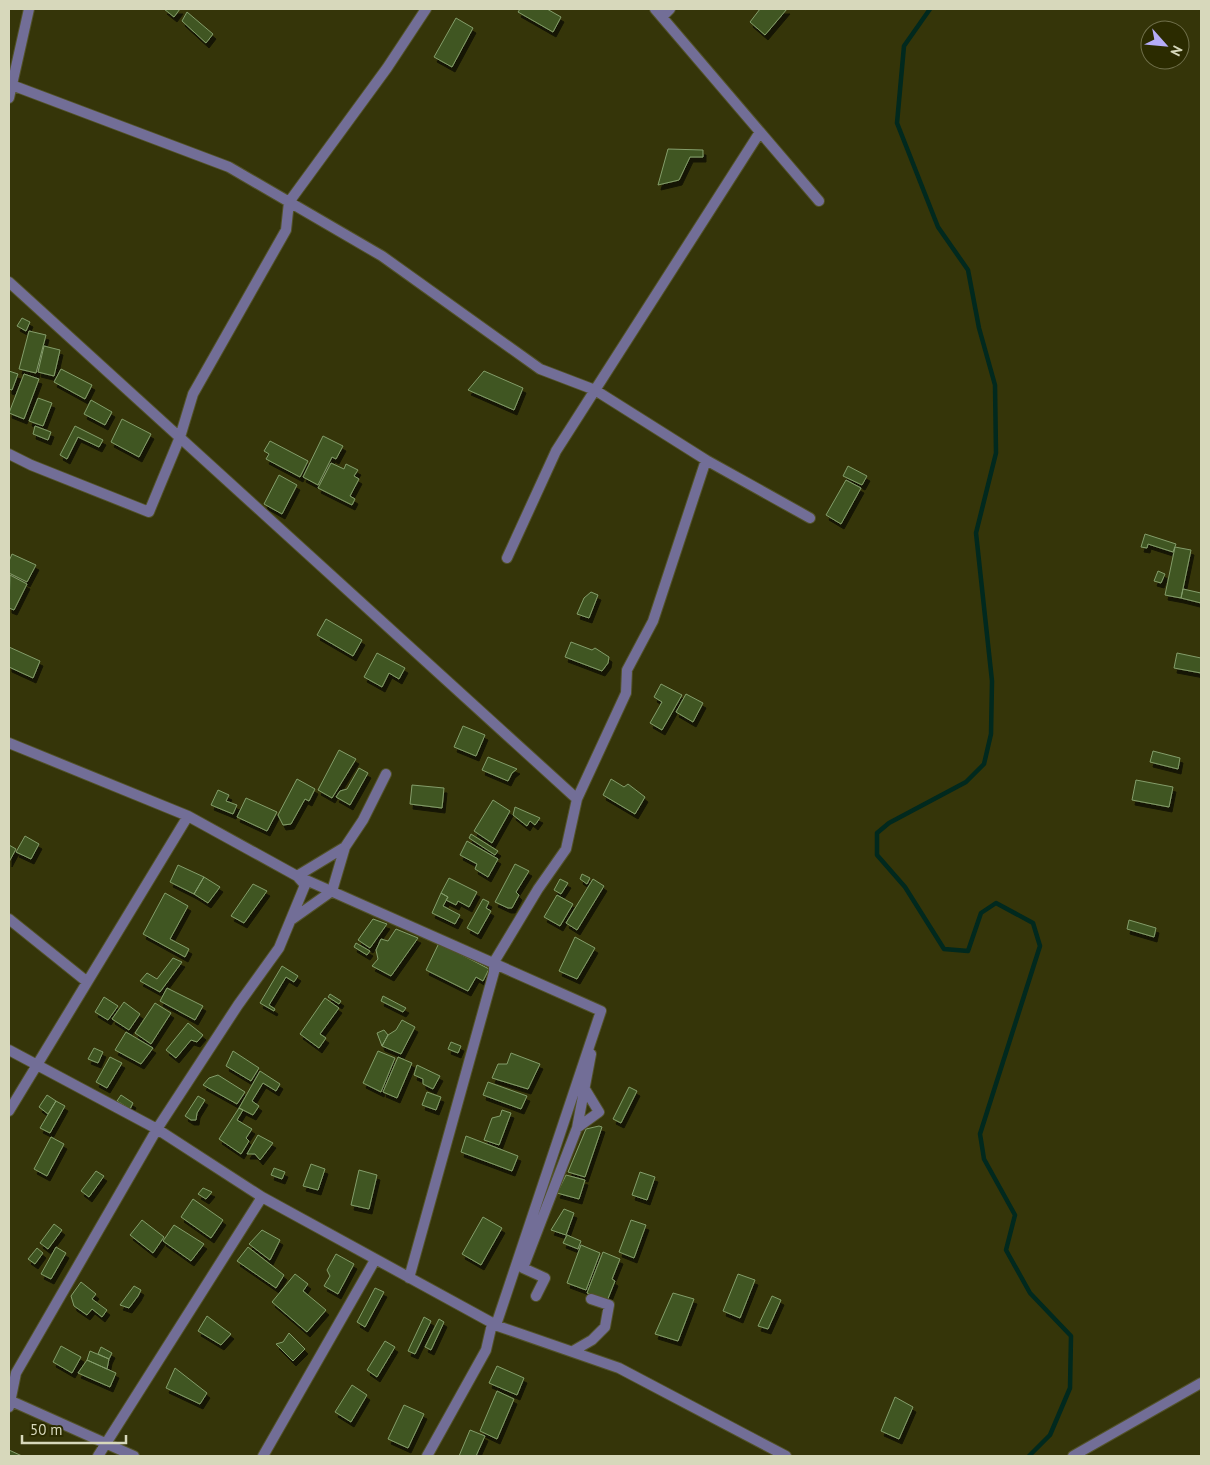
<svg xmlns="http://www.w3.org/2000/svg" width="1210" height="1465" viewBox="0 0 1210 1465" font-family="'PT Sans',sans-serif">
  <defs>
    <filter id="shadow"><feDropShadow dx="3" dy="5" stdDeviation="0" flood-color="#0009"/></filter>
  </defs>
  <rect width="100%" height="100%" fill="#353509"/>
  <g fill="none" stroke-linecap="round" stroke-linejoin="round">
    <path stroke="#01291e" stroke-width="4.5" d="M930,9L904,46L897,123L938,227L968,270L979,328L995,385L996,453L976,533L992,681L991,734L984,764L966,782L889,823L877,833V855L905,887L944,949L968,951L981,913L996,903L1033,923L1040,946L980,1134L984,1159L1015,1215L1006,1250L1030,1293L1071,1336L1070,1388L1050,1435L1029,1456"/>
  </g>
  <path fill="#3f5723" stroke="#849d6a" filter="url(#shadow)" d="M164,9H180L174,17Z
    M520,9H547L561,17L553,32L518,12Z
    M760,9H787L765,35L750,22Z
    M187,12L213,34L206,43L182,21Z
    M456,18L473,28L452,67L434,57Z
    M668,149L703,150V157H690L679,180L658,185Z
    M22,318L30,322L26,331L17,326Z
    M29,331L46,335L36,373L19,369Z
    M44,346L60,350L54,376L38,372Z
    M61,369L92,385L85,399L54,382Z
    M9,371L18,374L12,390L9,389Z
    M484,371L523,388L514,410L468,390Z
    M24,374L39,379L24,419L9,413Z
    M38,398L52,403L43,426L29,421Z
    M91,400L112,412L105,425L84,414Z
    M122,419L151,434L139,457L111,442Z
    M35,426L51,432L48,440L33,434Z
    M75,426L103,440L99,447L78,437L67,459L60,455Z
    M323,436L343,446L336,459L332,457L318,485L303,477Z
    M270,441L308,461L300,477L266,459L269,454L264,451Z
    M331,463L344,469L346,464L358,470L354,476L359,479L350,496L355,499L352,505L318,488Z
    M848,466L867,476L862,485L843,476Z
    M279,475L297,485L282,514L264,504Z
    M846,480L861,488L841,524L826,515Z
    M1145,534L1176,544L1173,552L1148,544L1147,548L1141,547Z
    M1175,547L1191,550L1181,598L1165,595Z
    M12,554L36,565L27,582L9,573V561Z
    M1158,571L1165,574L1161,583L1154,581Z
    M10,575L27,584L14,610L9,608Z
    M1183,589L1201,593V603L1181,598Z
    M591,592L598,595L589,618L577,614L584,598Z
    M326,619L362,640L353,656L317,635Z
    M571,642L592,650L595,648L609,657L608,663L602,671L565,657Z
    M9,647L40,661L33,678L9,667Z
    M377,653L405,668L399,679L389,673L382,687L364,677Z
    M1177,653L1201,658V673L1174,668Z
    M661,684L682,695L662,730L650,723L662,702L654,697Z
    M686,694L703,703L693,722L676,712Z
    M463,726L485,735L476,756L454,747Z
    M339,750L356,759L332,798L318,790Z
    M1153,751L1180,758L1178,769L1150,762Z
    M488,757L517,769L512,773L508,781L482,770Z
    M359,768L368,773L350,805L336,797L340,791L347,789Z
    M297,779L315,789L309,801L305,799L291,824L283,825L278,815Z
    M611,779L624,787L628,784L645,797L635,814L603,795Z
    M1136,780L1173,787L1169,807L1132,800Z
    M412,785L444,788L442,808L410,804Z
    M218,790L229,795L226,801L237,805L233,814L211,805Z
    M246,798L277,812L267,831L237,817Z
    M493,800L510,811L492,843L474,831Z
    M515,807L540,818L535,825L530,821L527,826L513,815Z
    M471,834L498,851L495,855L469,838Z
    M25,836L39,844L31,859L16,852Z
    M467,841L498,859L488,877L475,869L477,864L460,855Z
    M9,845L16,849L9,862Z
    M515,864L529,871L516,892L519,895L512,908H508L495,902Z
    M178,865L204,877L194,894L170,882Z
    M582,874L590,878L587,884L580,879Z
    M204,877L220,887L208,903L194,894Z
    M449,878L477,892L469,907L458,901L456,905L446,900L448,897L441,893Z
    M560,879L568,883L561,894L554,890Z
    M593,879L604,886L577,930L566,923Z
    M253,884L267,891L244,923L231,916Z
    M165,893L188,906L170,939L189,949L185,957L143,934Z
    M441,893L448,897L443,906L460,915L455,924L432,913Z
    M557,895L573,904L560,926L544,917Z
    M483,899L489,902L486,908L491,911L478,934L467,928Z
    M373,919L387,924L370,948L358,940Z
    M1129,920L1156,928L1154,937L1127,929Z
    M396,929L418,938L391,976L372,966L378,959L376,950L381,939L388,941Z
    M575,937L595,948L577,979L559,971Z
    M356,943L370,951L367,955L354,947Z
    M439,943L489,969L483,981L476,977L468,991L426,970Z
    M173,958L182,962L160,992L140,981L147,973L157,979Z
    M282,966L298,976L294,982L286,977L269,1005L275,1009L274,1011L260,1003Z
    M167,988L203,1006L195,1020L160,1001Z
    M330,994L341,1001L339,1004L328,997Z
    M383,996L406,1008L403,1012L381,1001Z
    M104,997L118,1006L108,1020L95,1012Z
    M325,998L339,1008L320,1034L326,1038L319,1048L300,1034Z
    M124,1002L140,1014L129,1030L112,1019Z
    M155,1003L171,1013L151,1044L135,1033Z
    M402,1020L415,1027L401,1054L382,1046L388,1035L396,1030Z
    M188,1023L203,1035L197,1042L191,1040L176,1058L166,1050Z
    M384,1030L388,1035L382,1046L377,1033Z
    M126,1032L153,1048L141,1064L115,1050Z
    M451,1042L461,1046L458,1053L448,1049Z
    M94,1048L103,1052L98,1063L88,1059Z
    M233,1051L259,1068L251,1081L226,1066Z
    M378,1051L395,1058L381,1092L363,1083Z
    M511,1053L540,1064L528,1089L492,1078L498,1064H507Z
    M110,1057L122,1063L107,1088L96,1082Z
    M398,1057L412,1063L397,1098L383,1092Z
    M417,1065L440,1076L433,1089L423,1084V1079L414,1075Z
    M260,1071L280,1084L276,1091L263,1083L252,1101L259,1106L253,1115L239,1108Z
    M218,1075L245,1092L237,1104L203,1085L209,1078Z
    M488,1082L527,1096L521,1109L483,1095Z
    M629,1087L637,1091L621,1123L613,1119Z
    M427,1092L441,1097L436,1110L422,1105Z
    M47,1095L56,1101L48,1114L39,1107Z
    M121,1095L133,1103L130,1109L117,1101Z
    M198,1096L205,1100L197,1113L196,1120H191L185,1116Z
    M56,1101L65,1106L50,1133L40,1128Z
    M239,1108L243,1110L237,1120L252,1129L246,1138L249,1141L241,1154L219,1139Z
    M502,1110L511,1113L499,1145L484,1140L492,1118L500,1116Z
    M599,1126L602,1127L585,1177L568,1172L586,1129Z
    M258,1135L273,1143L260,1160L255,1154H247Z
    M466,1136L518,1156L512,1171L461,1152Z
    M51,1137L64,1144L47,1176L34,1169Z
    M311,1164L325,1169L318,1190L303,1186Z
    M274,1168L285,1172L282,1179L271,1175Z
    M359,1170L377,1175L369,1209L351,1205Z
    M96,1171L104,1176L89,1197L81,1191Z
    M640,1172L655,1177L647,1200L632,1195Z
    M566,1175L585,1180L579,1199L557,1193Z
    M203,1188L212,1192L206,1199L198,1194Z
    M193,1199L223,1220L211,1238L181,1217Z
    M564,1209L574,1213L566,1235L551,1230Z
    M483,1217L502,1228L481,1265L462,1254Z
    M142,1220L164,1237L153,1253L130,1235Z
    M631,1220L646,1225L634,1258L619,1252Z
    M54,1224L62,1230L48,1249L40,1243Z
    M174,1225L204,1244L191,1261L163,1241Z
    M262,1230L280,1240L270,1260L249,1244Z
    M567,1235L581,1241L578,1249L563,1243Z
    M581,1245L600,1253L586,1290L567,1283Z
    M56,1247L66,1253L51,1279L41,1274Z
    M248,1247L284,1275L276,1288L237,1261Z
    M37,1248L43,1253L35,1264L28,1259Z
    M603,1252L620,1259L612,1279L615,1281L607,1301L587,1293Z
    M336,1254L354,1264L338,1294L324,1286L330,1276L327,1270Z
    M295,1274L308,1284L303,1291L326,1310L307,1332L272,1302Z
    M738,1274L755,1280L740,1318L723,1311Z
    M81,1282L96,1294L92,1299L107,1310L102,1317L92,1309L87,1315L74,1306L71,1296Z
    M134,1286L141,1290L138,1296L129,1308L120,1305Z
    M375,1288L384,1292L365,1327L357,1322Z
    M673,1293L694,1299L678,1341L655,1334Z
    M772,1296L781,1300L768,1329L758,1326Z
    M207,1316L231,1334L221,1345L198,1331Z
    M424,1317L431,1321L415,1354L408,1351Z
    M439,1319L444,1322L431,1350L425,1347Z
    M289,1333L305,1349L293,1361L276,1344L283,1342Z
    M385,1341L395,1347L377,1377L367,1370Z
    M61,1346L81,1357L72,1373L53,1362Z
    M101,1347L112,1353L109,1359L98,1354Z
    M90,1351L109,1359L107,1369L87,1360Z
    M87,1360L116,1373L110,1387L78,1373Z
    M497,1366L524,1378L517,1395L489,1383Z
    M175,1368L207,1393L200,1404L166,1388Z
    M352,1385L367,1395L351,1422L335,1412Z
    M497,1391L514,1399L497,1439L480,1431Z
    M895,1397L913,1407L899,1439L881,1431Z
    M404,1405L424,1414L408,1448L388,1439Z
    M470,1430L485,1436L476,1456H459Z
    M9,1450L22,1456H9Z"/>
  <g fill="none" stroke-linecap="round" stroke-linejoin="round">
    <g stroke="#525229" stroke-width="12">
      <path id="street" d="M655,9L819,201
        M662,17L670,9
        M9,84L229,167L382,256L540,369L595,390L706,460L653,621L627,670L626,693L577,799L566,849L538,889L494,962V972L409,1278
        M9,98L29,9
        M9,282L577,799
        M9,454L31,465L149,512L180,437L193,394L286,230L289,202L387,68L426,9
        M706,460L810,518
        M507,558L556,451L760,132
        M9,743L188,816L297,876L601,1011L496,1325L262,1197L157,1129L9,1050
        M9,919L86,981
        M291,920L332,891L345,847
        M9,1111L188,816
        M577,1128L599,1112L585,1089
        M536,1296L545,1278L523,1268L577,1128L591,1054
        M573,1351L592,1340L605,1327L609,1305L591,1299
        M9,1400L134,1456
        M9,1407L16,1373L157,1129L238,1005L279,948L305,885L297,876L345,847L363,820L386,774
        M98,1456L262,1197
        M263,1456L375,1260
        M427,1456L486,1350L492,1324L619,1368L786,1456
        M1073,1456L1201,1383"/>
    </g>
    <use href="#street" stroke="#726e97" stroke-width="10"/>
  </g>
  <rect width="1210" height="1465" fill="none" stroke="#d7d8bb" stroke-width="20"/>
  <g transform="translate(1165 45) rotate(117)"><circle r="24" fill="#2b2b00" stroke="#70704b"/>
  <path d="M0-4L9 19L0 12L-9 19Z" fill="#b5acf8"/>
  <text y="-8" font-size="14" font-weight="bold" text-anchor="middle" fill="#d7d8bb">N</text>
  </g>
  <path d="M22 1435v8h104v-8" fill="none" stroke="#d7d8bb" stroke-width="2.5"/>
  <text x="30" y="1435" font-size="15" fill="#d7d8bb" stroke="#2b2b00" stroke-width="4" paint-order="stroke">50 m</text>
</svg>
